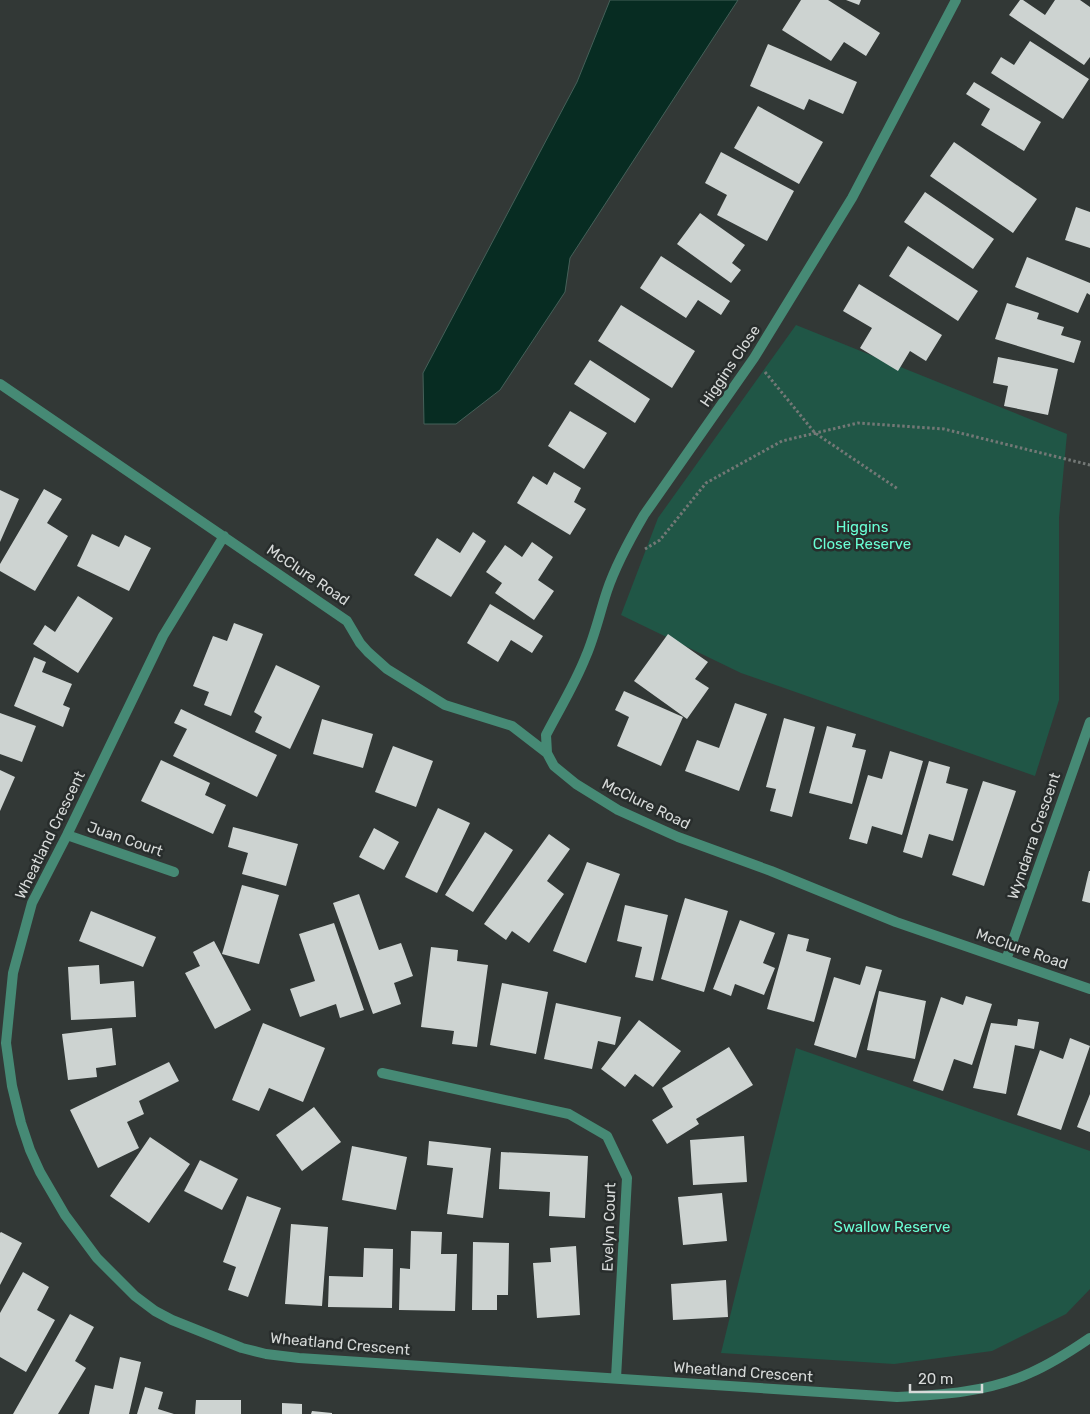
<svg xmlns="http://www.w3.org/2000/svg" width="1090" height="1414" viewBox="0 0 1090 1414" font-family="Rubik,sans-serif">
  <rect width="100%" height="100%" fill="#323836"/>
  <path fill="#205646" d="M796,325L1067,434L1059,518V700L1035,776L741,673L621,615L658,518Z
    M796,1048L1090,1151V1289L1066,1314L992,1351L894,1364L721,1353Z"/>
  <path fill="#072c22" stroke="#456059" d="M610,0H738L570,258L565,292L500,390L456,424H424L423,373L577,82Z"/>
  <path fill="#cdd3d1" d="M801,0H828L880,33L866,56L844,42L831,61L782,30Z
    M846,0H861L859,5Z
    M1020,0H1023L1045,15L1055,0H1080L1090,7V57L1084,65L1009,15Z
    M1030,41L1089,79L1063,119L991,73L1001,57L1014,65Z
    M768,44L857,82L843,114L809,99L804,110L750,86Z
    M974,82L1041,122L1024,151L981,125L990,109L966,94Z
    M758,106L823,142L799,184L734,148Z
    M954,142L1037,199L1013,233L930,176Z
    M721,152L794,191L767,241L717,215L727,195L705,183Z
    M925,192L994,239L973,269L904,222Z
    M1076,207L1090,212V248L1065,240Z
    M700,213L745,245L732,263L741,270L731,283L677,244Z
    M908,246L978,291L958,321L889,276Z
    M661,256L730,301L721,315L698,300L686,318L640,288Z
    M1027,257L1090,283V295L1087,293L1078,313L1015,287Z
    M859,284L942,335L926,361L910,351L898,371L860,348L872,328L843,311Z
    M1007,303L1039,313L1037,319L1064,327L1061,335L1081,341L1074,363L995,339Z
    M621,305L695,351L672,388L598,341Z
    M998,357L1058,369L1048,415L1004,406L1008,386L993,383Z
    M590,360L650,399L635,423L574,384Z
    M570,411L607,433L584,469L548,446Z
    M554,472L581,488L574,502L586,509L570,535L517,503L533,476L547,485Z
    M44,489L62,499L47,523L68,536L35,591L0,571V564Z
    M0,490L19,499L0,542Z
    M473,532L486,541L451,597L414,575L437,538L460,553Z
    M92,534L119,547L125,535L151,548L129,591L77,566Z
    M532,542L553,557L538,580L554,591L534,620L495,593L502,583L486,572L505,545L522,557Z
    M78,596L113,618L78,673L33,644L45,625L55,632Z
    M490,604L543,636L532,653L511,640L498,662L467,643Z
    M234,623L263,634L231,716L204,705L209,692L193,686L213,636L227,641Z
    M668,634L708,662L695,679L709,688L687,719L634,681Z
    M34,657L46,662L42,672L72,684L63,705L70,708L63,727L14,706Z
    M276,665L320,686L290,749L255,732L262,717L254,712Z
    M624,691L683,717L661,766L617,746L629,717L615,710Z
    M735,703L767,714L739,791L685,771L697,740L719,748Z
    M181,709L277,755L257,797L173,756L187,729L174,723Z
    M0,713L36,726L22,762L0,754Z
    M784,718L815,727L792,817L770,811L776,789L766,787Z
    M322,719L373,734L363,768L313,754Z
    M827,726L856,734L852,747L866,750L852,804L809,793Z
    M393,746L433,761L416,807L375,792Z
    M890,751L923,761L902,835L872,826L867,844L849,839L868,775L882,779Z
    M161,760L210,783L205,795L226,805L213,834L141,801Z
    M929,761L950,767L946,783L968,789L953,841L929,834L922,858L903,852Z
    M0,770L15,777L0,811Z
    M983,781L1016,791L984,886L952,875Z
    M438,808L470,823L437,893L405,877Z
    M233,827L298,844L286,886L242,874L248,853L228,847Z
    M374,828L399,842L384,870L359,857Z
    M485,832L513,850L473,912L445,895Z
    M549,834L570,849L547,881L564,894L529,943L512,931L506,940L484,924Z
    M587,862L620,874L586,963L553,951Z
    M1089,871H1090V903L1082,901Z
    M242,885L279,895L259,964L222,954Z
    M359,894L379,950L401,943L413,976L394,983L401,1004L373,1014L333,903Z
    M685,898L728,911L704,992L661,979Z
    M625,905L668,915L653,981L635,977L642,947L617,941Z
    M91,911L156,937L143,967L79,941Z
    M740,920L775,933L763,963L775,968L764,995L735,984L731,996L713,989Z
    M334,923L364,1010L340,1018L336,1004L300,1017L290,989L315,981L299,934Z
    M788,934L809,939L806,951L831,958L814,1022L767,1009Z
    M214,941L251,1010L215,1029L185,973L200,966L193,952Z
    M431,947L458,950L457,961L488,965L477,1047L452,1044L454,1031L421,1027Z
    M99,965L100,984L134,981L136,1017L71,1020L68,967Z
    M866,966L882,970L856,1058L814,1045L834,977L860,985Z
    M502,983L548,992L536,1054L490,1045Z
    M879,991L926,1001L915,1059L867,1050Z
    M966,996L992,1004L972,1065L954,1059L943,1091L913,1081L941,997L963,1005Z
    M556,1003L621,1017L615,1045L598,1041L592,1069L544,1059Z
    M1018,1019L1039,1022L1034,1049L1015,1045L1006,1094L973,1088L991,1023L1017,1026Z
    M639,1020L681,1051L653,1087L635,1074L625,1087L601,1069Z
    M263,1023L325,1048L303,1102L269,1088L259,1111L232,1100Z
    M112,1028L116,1065L96,1068L97,1077L68,1080L62,1034Z
    M1070,1038L1090,1046L1061,1130L1017,1115L1040,1050L1063,1059Z
    M729,1047L753,1085L696,1119L699,1124L667,1144L652,1120L673,1107L662,1088Z
    M169,1062L179,1081L139,1101L144,1114L127,1122L139,1148L98,1168L70,1110Z
    M1090,1094V1132L1077,1127Z
    M314,1107L341,1142L302,1171L276,1135Z
    M744,1136L747,1182L693,1185L690,1140Z
    M150,1137L190,1164L149,1223L110,1196Z
    M429,1141L491,1148L483,1218L447,1214L453,1168L427,1165Z
    M352,1146L407,1157L396,1210L342,1200Z
    M501,1152L588,1156L585,1218L549,1216L550,1192L499,1189Z
    M200,1160L238,1179L222,1210L184,1191Z
    M722,1193L727,1241L683,1245L678,1197Z
    M247,1196L281,1208L248,1297L228,1290L236,1267L223,1262Z
    M291,1224L328,1227L322,1306L285,1304Z
    M411,1231L442,1232L441,1254H457L455,1311L399,1310L400,1268L410,1269Z
    M1,1232L22,1243L0,1285V1233Z
    M473,1242L509,1243L508,1295H497V1310H472Z
    M576,1246L580,1315L537,1318L533,1263L551,1262L550,1248Z
    M364,1248L393,1249L392,1308L328,1307L329,1276L363,1277Z
    M23,1272L49,1287L37,1310L55,1320L26,1372L0,1357V1313Z
    M726,1280L728,1317L673,1320L671,1284Z
    M70,1314L94,1327L75,1361L86,1368L58,1414H13Z
    M120,1357L141,1362L129,1414H89L95,1385L113,1389Z
    M145,1387L163,1392L158,1409L174,1414H137Z
    M196,1400H241V1414H195Z
    M282,1403L302,1404V1414H282Z
    M312,1411L332,1413V1414H311Z"/>
  <g fill="none" stroke-linecap="round" stroke-linejoin="round">
    <path stroke="#737876" stroke-width="3" stroke-dasharray="2.5 2.5" stroke-linecap="butt" d="M765,372L815,433L898,489
      M645,549L660,540L706,483L782,441L858,423L944,429L1090,465"/>
    <path stroke="#468a75" stroke-width="10" d="M956,0L852,198L754,358L644,515C630,539 616,564 607,591C600,612 595,635 586,656C575,684 560,708 546,735L547,753L554,766L576,784L618,810L678,837L771,871L896,922L1090,989
      M0,384L347,621L360,643L368,652L387,669L445,705L512,726L547,753
      M224,536L163,636L67,835L32,903L13,973L6,1043L12,1086L21,1123L30,1150L40,1172L65,1215L97,1258L135,1296L155,1311L172,1320L242,1348L266,1354L299,1358L897,1397C941,1395 989,1392 1030,1373C1051,1364 1071,1351 1090,1338
      M67,835L174,872
      M1006,960L1090,722
      M382,1073L569,1114L607,1136L627,1178L616,1378"/>
  </g>
  <g text-anchor="middle" dominant-baseline="central" stroke-width="5" stroke-linejoin="round" paint-order="stroke">
    <g font-size="15" fill="#d7dad9" stroke="#282d2c">
      <text transform="translate(730 366) rotate(-56)">Higgins Close</text>
      <text transform="translate(308 575) rotate(34)">McClure Road</text>
      <text transform="translate(646 804) rotate(26)">McClure Road</text>
      <text transform="translate(50 835) rotate(-64)">Wheatland Crescent</text>
      <text transform="translate(1034 836) rotate(-71)">Wyndarra Crescent</text>
      <text transform="translate(125 839) rotate(19)">Juan Court</text>
      <text transform="translate(1022 949) rotate(19)">McClure Road</text>
      <text transform="translate(609 1227) rotate(-88)">Evelyn Court</text>
      <text transform="translate(340 1344) rotate(5)">Wheatland Crescent</text>
      <text transform="translate(743 1372) rotate(4)">Wheatland Crescent</text>
    </g>
    <g font-size="15" fill="#69fed4" stroke="#282d2c">
      <text x="862" y="527">Higgins<tspan x="862" dy="17">Close Reserve</tspan></text>
      <text x="892" y="1227">Swallow Reserve</text>
    </g>
  </g>
  <path d="M910 1384v8h72v-8" fill="none" stroke="#d7dad9" stroke-width="2.5"/>
  <text x="918" y="1384" font-size="15" fill="#d7dad9" stroke="#282d2c" stroke-width="4" paint-order="stroke">20 m</text>
</svg>
